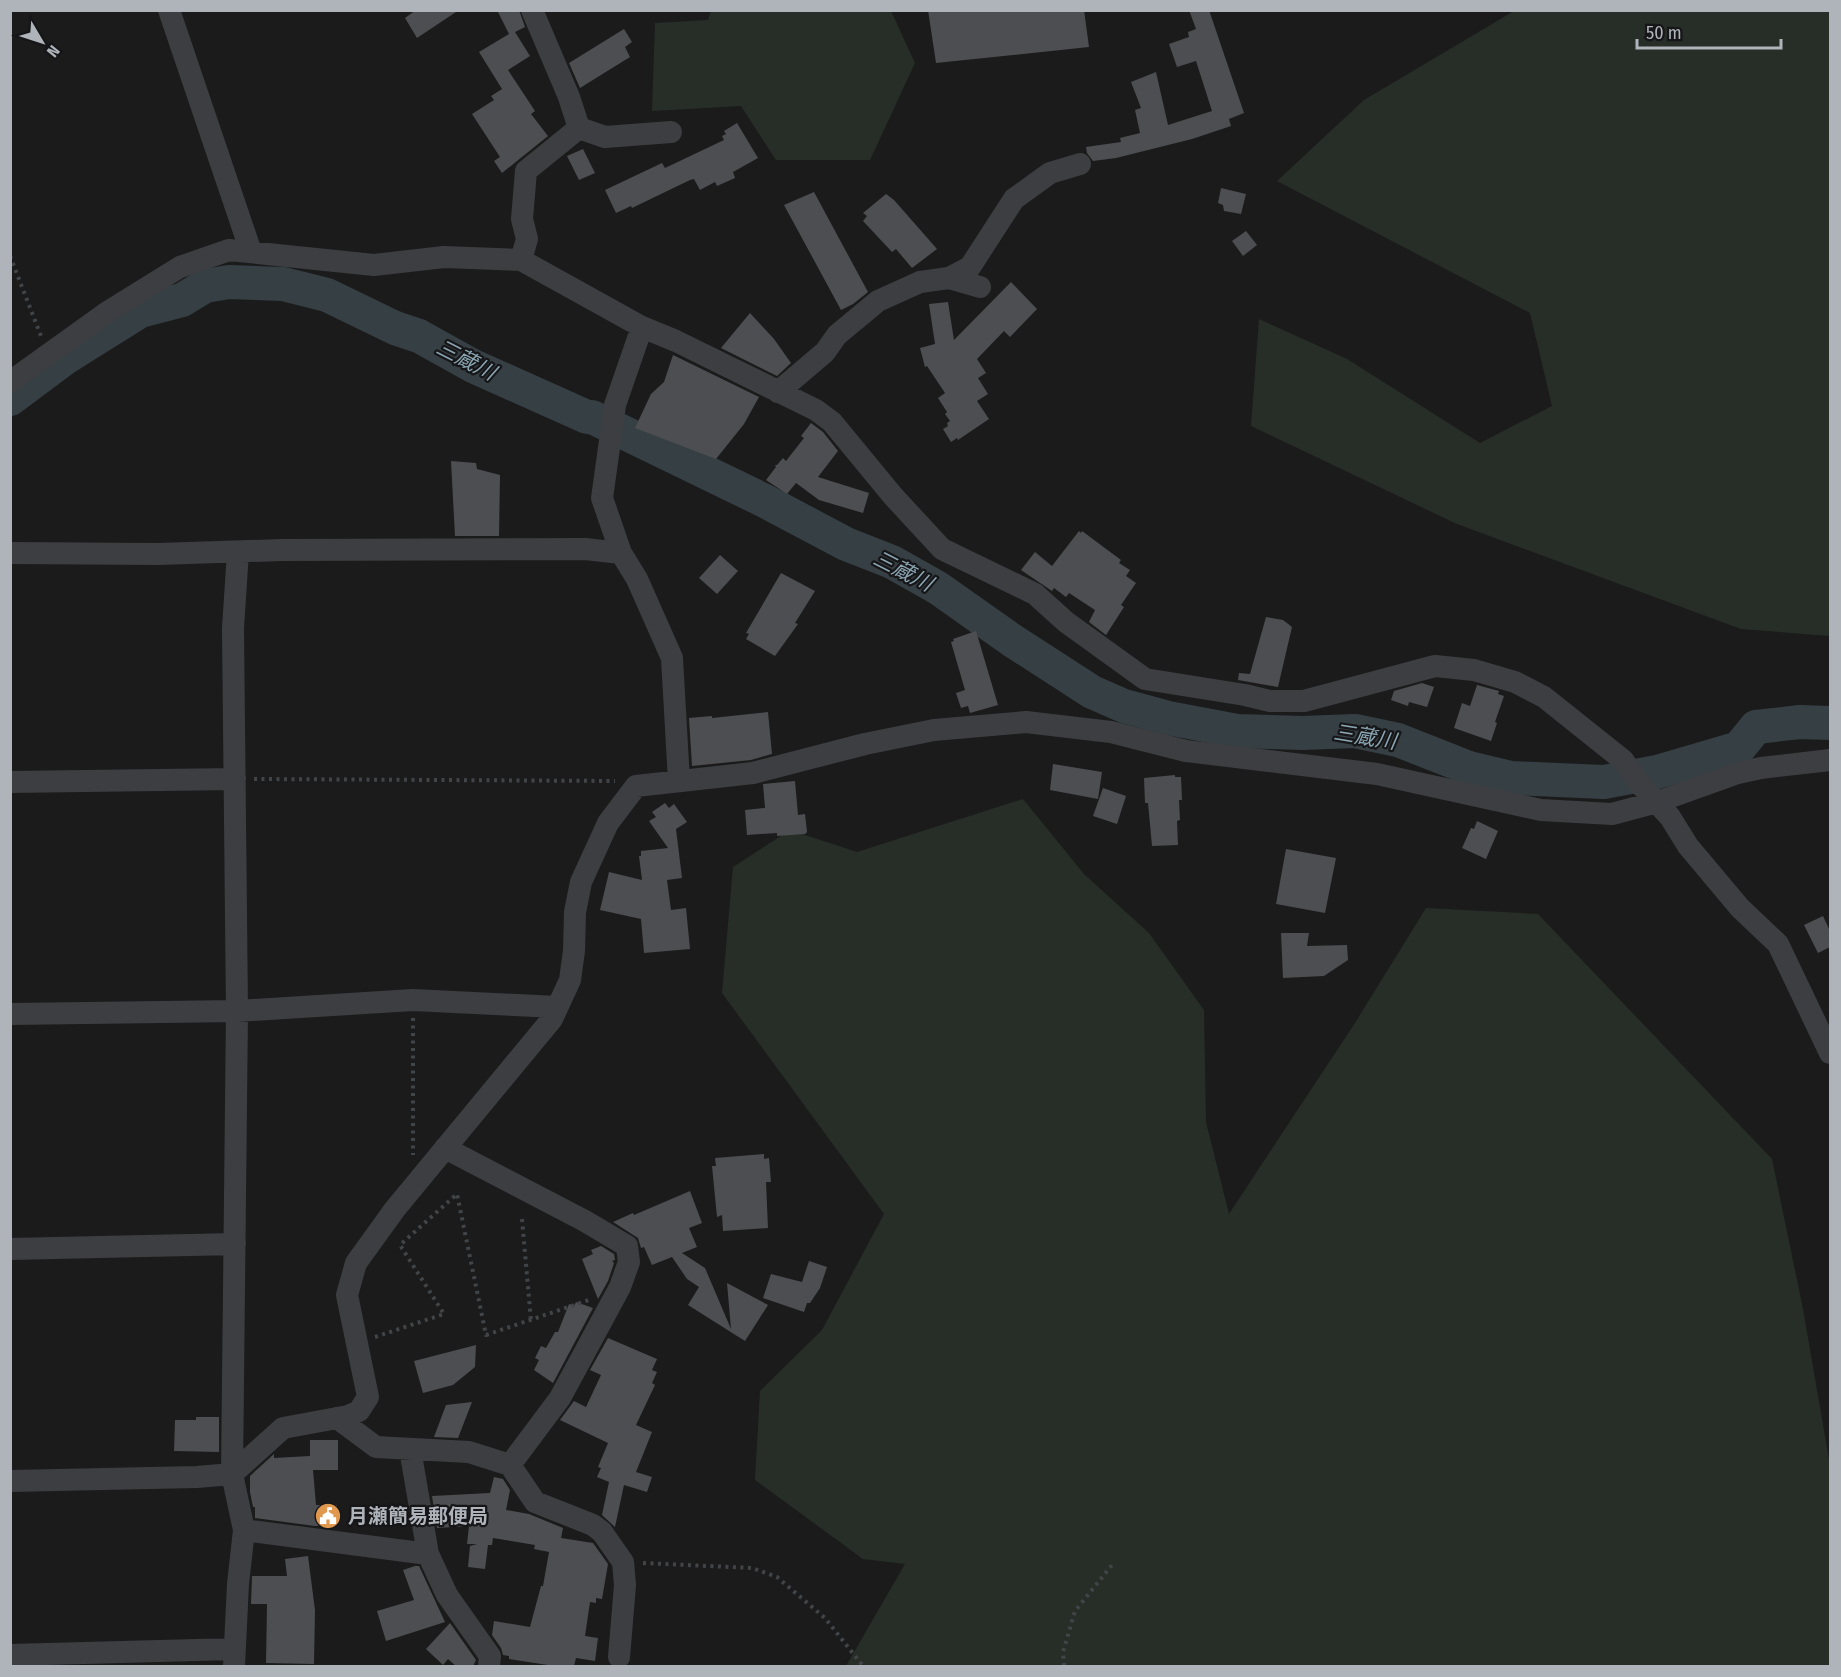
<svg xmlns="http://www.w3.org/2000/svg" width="1841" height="1677" viewBox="0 0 1841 1677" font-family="'Fira Sans Condensed','Noto Sans JP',sans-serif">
  <rect width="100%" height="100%" fill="#1b1b1c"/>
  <path fill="#272e27" d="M711,11H891L915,63L870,160H776L741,106L652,111L655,23L708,20Z
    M1514,11H1830V636L1741,629L1457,524L1251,426L1259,319L1347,359L1480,443L1552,406L1530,313L1277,181L1364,100Z
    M1023,799L1084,874L1149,933L1204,1010L1206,1122L1229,1214L1355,1023L1426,908L1538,914L1772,1159L1803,1309L1830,1465V1666H846L905,1564L863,1559L755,1480L760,1391L822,1330L884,1214L722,993L733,867L790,830L857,852Z"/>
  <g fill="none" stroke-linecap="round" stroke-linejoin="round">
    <path stroke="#364044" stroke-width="34" d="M10,399L65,358L140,311L182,300L205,286L229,282L283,284L327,295L395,328L419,336L473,366L587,417H592L765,501L846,544L892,562L938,588L1010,639L1092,692L1124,706L1168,718L1237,731L1303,733L1355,731L1398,740L1469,768L1511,778L1604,782L1657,772L1739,748L1756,727L1800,722L1830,723"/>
  </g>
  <path fill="#4d4e51" d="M416,10H459L417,38L405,18Z
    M497,10H519L525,27L515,32L530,56L508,70L535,111L531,114L548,136L502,173L494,161L500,157L472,114L494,100L491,96L502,89L479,52L509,34Z
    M928,10H1084L1089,47L936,63Z
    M1189,10H1209L1244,113L1229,119L1231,126L1192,139L1116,158L1093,161L1087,153L1086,147L1121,142L1120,138L1140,133L1135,110L1141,108L1131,82L1156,72L1168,125L1212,111L1196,61L1177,67L1169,44L1189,37L1188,32L1196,29Z
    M624,29L632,42L625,47L630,57L580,88L569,63Z
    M737,123L758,158L733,172L735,178L717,186L715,182L700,190L694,179L690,180L632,208L631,206L616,213L605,190L662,163L665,168L724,140L722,136L726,134L724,131Z
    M583,149L595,173L579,180L567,156Z
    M1221,188L1246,194L1241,214L1224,211L1223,205L1218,203Z
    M814,192L868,292L853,304L841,310L784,205Z
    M886,194L894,200L937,249L912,268L896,249L892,252L863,221L867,216L863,213Z
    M1246,231L1257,245L1243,256L1232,241Z
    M1011,282L1037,309L1010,337L1004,331L977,359L986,373L978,378L988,394L977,401L989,419L958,440L957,438L951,442L943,429L948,426L947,423L950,421L945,414L947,412L938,398L945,393L927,366L925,367L920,348L935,344L929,304L948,302L954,340Z
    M750,313L774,339L791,363L777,376L721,348Z
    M673,355L759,397L744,424L716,459L635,428L651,394L664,382Z
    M811,423L823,432L838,451L818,477L869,493L863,513L819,500L796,483L787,494L766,480L776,467L775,465H777L783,458L786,461L804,438L801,436Z
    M451,461L476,463L477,469L500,475L499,536H455Z
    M1079,531L1081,533L1082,531L1121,560L1119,563L1130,570L1126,576L1136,583L1121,605L1124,607L1106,635L1089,622L1095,610L1069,593L1066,597L1054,588L1052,591L1021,570L1035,552L1052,566Z
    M720,555L738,571L717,594L699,578Z
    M781,573L815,591L795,623L798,624L775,656L746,639L749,634L746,633Z
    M1266,617L1283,620L1292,627L1278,687L1238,680L1239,673L1250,674Z
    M976,631L998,705L970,713L968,706L961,708L956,693L965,690L951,642L954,641L953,639Z
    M1422,683L1434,687L1427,707L1409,702L1408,706L1391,700L1394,691Z
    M1477,685L1499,691L1498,694L1504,696L1495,722L1497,723L1491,741L1454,728L1462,703L1470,706Z
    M768,712L772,754L751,760L692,766L689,718L712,716V718Z
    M1053,764L1102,772L1098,799L1050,790Z
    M1175,775V777H1181L1182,800H1179L1180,820L1177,821L1178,845L1152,846L1148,803H1145L1144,778Z
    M795,781L798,815L805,814L807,832L805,834L777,836V833L747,835L745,810L765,808L763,784Z
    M1103,788L1126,796L1117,824L1093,816Z
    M665,803L669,808L674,804L687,822L676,829L682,878L667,880L671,910L686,908L690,949L644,953L641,919L600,910L609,872L642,880L639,856H641V851L668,848L649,821L656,817L652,812Z
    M1477,821L1498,831L1486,859L1462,848L1471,828L1474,829Z
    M1286,849L1336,858L1325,913L1276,904Z
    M1823,916L1830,931V947L1818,953L1804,925Z
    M1281,933H1309L1307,946L1347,945L1348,960L1324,976L1283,978Z
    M764,1154V1159L769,1158L771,1182H766L768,1228L723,1231L722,1215L717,1217L712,1166H716L715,1158Z
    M690,1191L702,1223L689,1228L697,1247L682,1253L705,1268L731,1329L727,1283L768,1305L745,1341L688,1305L699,1287L687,1279L672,1257L652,1265L644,1247L641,1248L638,1238L613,1222L633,1213L634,1215Z
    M601,1246L614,1254L615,1260L612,1261L614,1263L608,1281L598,1299L582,1259L593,1254L591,1250Z
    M809,1261L827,1267L820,1288L810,1303H807L804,1312L763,1298L771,1274L802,1282Z
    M576,1302L593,1308L553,1383L534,1370L539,1360L535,1358L541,1346L546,1348L555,1332H558L569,1304L574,1306Z
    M608,1338L657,1359L652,1370L657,1372L652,1383L655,1385L636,1425L652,1432L636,1472L652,1477L647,1492L624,1485L615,1527L602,1515L609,1482L597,1477L601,1468L598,1467L608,1443L560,1420L574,1401L586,1407L601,1375L590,1370Z
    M476,1345L475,1367L453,1385L423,1393L414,1361Z
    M472,1402L458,1438L434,1437L446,1405Z
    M196,1417H219V1452L174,1451L175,1420H196Z
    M310,1440H338V1470H313L316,1505H337V1525L315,1526L255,1518V1507H253L250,1492V1476L274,1454V1458L310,1456Z
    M494,1477L503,1479L510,1490L506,1510L529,1514L563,1528L561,1538L593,1543L608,1564L602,1599L596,1598V1603L590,1602L585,1636L598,1638L595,1661L576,1658L574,1666H554L509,1659V1656L503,1655L501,1648L492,1635L494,1621L530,1627L541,1586H543L549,1552L534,1549L535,1545L493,1538L492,1545H488L485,1569L468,1567L470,1546L477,1544H467L469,1526L437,1528L432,1496L490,1493Z
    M308,1556L315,1610L314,1664L266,1663L267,1604H251L252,1576H287L285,1559Z
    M415,1566H419L445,1622L386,1641L377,1611L414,1600L403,1570Z
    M450,1623L476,1660L473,1666H456L448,1659L443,1665L426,1649Z"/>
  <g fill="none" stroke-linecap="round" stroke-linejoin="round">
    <path stroke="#424548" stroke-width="4" stroke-dasharray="3 4.5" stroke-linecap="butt" d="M10,256L41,336
      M254,779L615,781
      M413,1018V1155
      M522,1219L531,1321
      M375,1337L444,1314L400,1245L457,1194L486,1335L589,1300
      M643,1563L752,1568L777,1577L825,1618L863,1666
      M1064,1666L1063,1652L1075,1611L1112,1565"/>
    <path stroke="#3c3e41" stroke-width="22" d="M169,10L251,252
      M579,128L605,137L671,132
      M521,260L527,239L522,219L526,171L579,128L569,97L532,10
      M949,278L970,267L1014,199L1050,173L1080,164
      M642,327L615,405L602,498L621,553L637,579L672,658L679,781
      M10,382L109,311L180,267L229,250L374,265L444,257L521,260L642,327L676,341L816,410L832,422L893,496L942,549L1035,594L1066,622L1145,679L1245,695L1270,701H1304L1435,666L1474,670L1515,682L1544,697L1623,760L1639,783L1670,817L1688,846L1740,908L1778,944L1830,1053
      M778,392L825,352L837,335L878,301L920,282L949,278L980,287
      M10,553L158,554L282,550L585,549L621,553
      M10,782L235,779
      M10,1014L237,1011L413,1000L557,1007
      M10,1249L235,1244
      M337,1418L376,1447L469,1452L510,1465L560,1398L620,1287L629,1262L627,1246L585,1221L445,1148
      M410,1449L428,1554L447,1595L490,1656L489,1666
      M510,1465L535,1502L593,1525L602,1532L623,1562L625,1585L619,1657
      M10,1481L197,1477L232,1474L283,1428L348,1416L359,1411L368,1397L347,1295L356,1263L395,1209L552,1019L570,980L574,951L575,912L581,882L608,823L636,786L753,773L865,744L934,730L1026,722L1111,732L1186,751L1377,774L1541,810L1612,814L1657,802L1738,773L1761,768L1830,760
      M244,1530L428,1554
      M10,1655L234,1649
      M234,1666L238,1584L244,1530L232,1474L237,1011L233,628L238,552"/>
  </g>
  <defs>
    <g id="civic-disc" transform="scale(1.35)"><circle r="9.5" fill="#e0984f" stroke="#161618"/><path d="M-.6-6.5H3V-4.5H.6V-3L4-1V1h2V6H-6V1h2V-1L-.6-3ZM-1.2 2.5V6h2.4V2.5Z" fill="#fff"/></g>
  </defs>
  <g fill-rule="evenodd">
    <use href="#civic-disc" x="328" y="1516"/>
  </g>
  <g text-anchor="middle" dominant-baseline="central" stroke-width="4.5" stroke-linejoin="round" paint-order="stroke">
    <g font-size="20" font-weight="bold" fill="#afb4bb" stroke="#161618" text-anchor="start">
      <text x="348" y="1516">月瀬簡易郵便局</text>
    </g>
    <g font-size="21" font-style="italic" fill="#8aa5b1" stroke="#161618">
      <text transform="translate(466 360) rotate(27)">三蔵川</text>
      <text transform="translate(903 571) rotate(27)">三蔵川</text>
      <text transform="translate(1365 737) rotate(9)">三蔵川</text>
    </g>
  </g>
  <rect width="1841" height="1677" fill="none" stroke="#afb4bb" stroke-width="24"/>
  <g transform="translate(42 42) rotate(129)" stroke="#161618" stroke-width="4.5" paint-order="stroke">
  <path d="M0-4.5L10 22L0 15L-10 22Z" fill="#afb4bb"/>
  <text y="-9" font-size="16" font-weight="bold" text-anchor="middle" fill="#afb4bb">N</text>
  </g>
  <path d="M1637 39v9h144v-9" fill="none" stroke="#afb4bb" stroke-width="3"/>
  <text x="1646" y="39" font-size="18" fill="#afb4bb" stroke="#161618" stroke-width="4.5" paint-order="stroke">50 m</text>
</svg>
